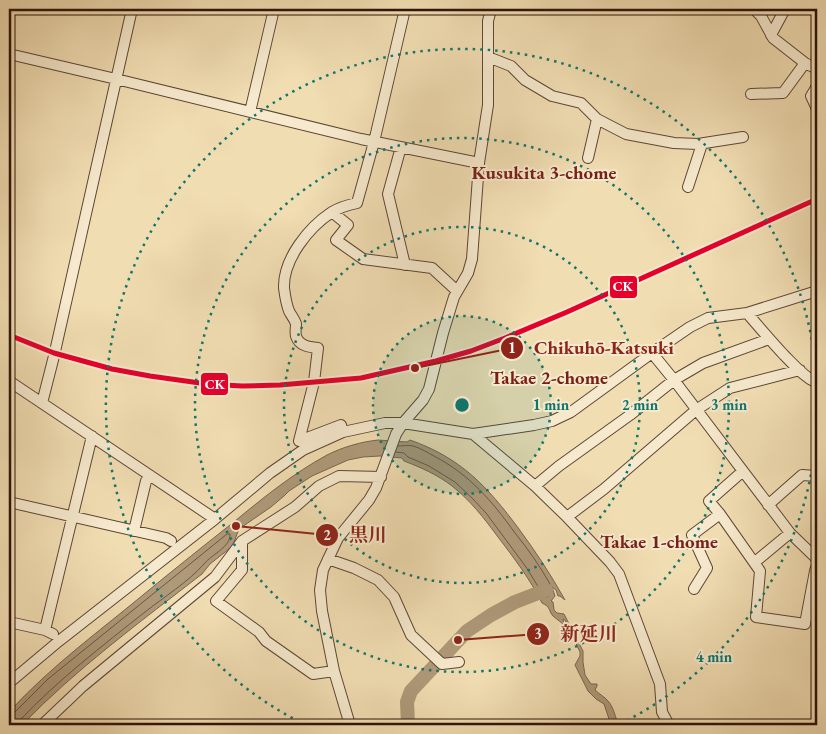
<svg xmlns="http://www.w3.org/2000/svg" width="826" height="734" viewBox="0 0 826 734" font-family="'EB Garamond','Noto Serif JP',serif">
  <rect width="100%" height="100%" fill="#f1ddb2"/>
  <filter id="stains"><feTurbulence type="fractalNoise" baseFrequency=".004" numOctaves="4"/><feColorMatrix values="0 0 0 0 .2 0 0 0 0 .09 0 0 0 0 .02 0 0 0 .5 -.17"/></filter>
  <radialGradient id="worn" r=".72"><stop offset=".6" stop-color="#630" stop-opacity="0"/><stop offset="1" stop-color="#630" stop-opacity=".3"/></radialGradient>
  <path fill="#ae9979" stroke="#7a644d" d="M378,440L407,442L410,440C461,458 487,486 519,529C536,552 551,575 565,600L560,596H558L556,590L552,587L555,596L551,601L553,602L554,610L557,613L564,614L583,651V662L585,675L591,684H597V686L595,690C599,694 605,697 608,701C613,706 616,718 618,725H611L604,704L596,699L588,691L575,665L580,656V652L565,620L563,619L564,624H563C560,621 556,619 553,616C548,610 551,607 542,603C530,579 514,558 498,537C484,518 470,500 452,486C438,475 420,467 404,461L402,458L380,456L363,457L348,460L312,476L289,491L284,496L271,507L239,529L231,550L229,549L210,564L202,574C140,622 76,669 22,725H9V712C51,666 101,630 149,590C177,567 206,544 235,521C264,497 294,473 327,455C343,447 360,442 378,440Z"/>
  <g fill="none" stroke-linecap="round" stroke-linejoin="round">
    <path stroke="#6e5642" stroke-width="1" d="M396,452L404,453L408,457L429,466L455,482L472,498L486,513L526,567L544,596L546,597L549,596V589L550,584C540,566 528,549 515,533C492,501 470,475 434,456C428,453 421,448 413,446C409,445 403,446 398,446
      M9,715L14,713L48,679L227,534H230C231,547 212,554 204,564C188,582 164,597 145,612C102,646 58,680 20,720L19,725"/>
    <path stroke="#ae9979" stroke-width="14" d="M408,725L407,702L411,691L467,631L491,615L515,602L546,590"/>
    <g stroke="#5e4635" stroke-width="12">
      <path id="minor" d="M754,9L761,16L773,38L805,63L817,69
        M771,35L785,9
        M9,54L116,79L361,139L479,163
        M488,57L511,66L525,80L552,96L581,103L597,119L626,134L674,143L698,144L743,137
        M817,86L811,96L817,109
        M751,94L783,93L805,63
        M250,112L274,9
        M401,147L388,194L405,265
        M588,158L597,119
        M688,187L702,144
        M332,212L348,225L336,240L363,259L432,268L457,291
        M747,313C759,327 771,341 784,355C794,365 804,377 817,383
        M652,353L674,380L790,533L817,559
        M9,381L215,519
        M42,403L54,356L132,9
        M343,432L341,425L299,441L314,382L318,348C309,347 299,346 296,336C295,332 296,328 296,324C295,320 291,315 289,311C286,303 285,296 284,288C283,259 309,227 332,212C340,207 348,205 357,203L374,142L405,9
        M473,434L535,486L567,517L610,562L619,574L660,684L662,712L669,725
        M743,471L709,501L720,514L760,571L756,617L805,624L815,571L817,565
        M535,486L559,466L630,415L674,380L703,363L769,339
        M9,502L166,538L171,541
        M768,505L802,475L817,476
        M567,517L604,489L696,410L730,388L800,370
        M134,531L146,481L151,476
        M242,541V570L216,601L259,632L266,641L313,674L334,671
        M328,559L354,568L378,580L394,597L411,635L442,664L459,662
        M755,562L790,533
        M694,589L707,568L692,535L720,514
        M9,622L45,630L53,634
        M45,630L92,436
        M9,683L59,641L215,519L270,473L303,450L343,432L385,423H403L473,434L534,425L552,421L571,412L652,353L690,327L708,318L747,313L817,291
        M42,725L83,686L215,577L242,541L295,507L319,486L339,476L381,477
        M350,725L334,671L322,611L320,590L323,570L338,538L369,500L376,488L396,434L403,423L423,400L429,389L443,333L454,297L468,273L472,259L479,163L488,105V21L491,9"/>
    </g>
    <use href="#minor" stroke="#f6e9cd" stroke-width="10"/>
    <g stroke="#f6e9cd" stroke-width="9">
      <path id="rail-1" d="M9,335L54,353L112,369L150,376L207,384L242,386L280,385L361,378L436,361L471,351L505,338L567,312L817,199"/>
    </g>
    <use href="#rail-1" stroke="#e4002b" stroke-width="5"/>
  </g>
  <circle cx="462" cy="405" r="89" fill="#0f766e" fill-opacity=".12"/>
  <g fill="none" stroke="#0f766e" stroke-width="2.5" stroke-dasharray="2.5 5">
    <circle cx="462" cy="405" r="89"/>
    <circle cx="462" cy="405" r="178"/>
    <circle cx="462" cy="405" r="267"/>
    <path d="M817 430A356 356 0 0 1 618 725M306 725A356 356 0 1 1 817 380"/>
  </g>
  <g text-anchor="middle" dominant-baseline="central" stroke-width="4" stroke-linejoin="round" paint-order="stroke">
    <g font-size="19" font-weight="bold" fill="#7a1f14" stroke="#f6e9cd">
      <text x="544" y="172">Kusukita 3-chome</text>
      <text x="549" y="377">Takae 2-chome</text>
      <text x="659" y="541">Takae 1-chome</text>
    </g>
  </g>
  <circle cx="462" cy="405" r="8" fill="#0f766e" stroke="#f6e9cd" stroke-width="2.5"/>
  <g font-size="15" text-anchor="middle" font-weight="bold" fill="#0f766e" stroke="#f6e9cd" stroke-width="4" stroke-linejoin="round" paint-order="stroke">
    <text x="551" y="410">1 min</text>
    <text x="640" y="410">2 min</text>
    <text x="729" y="410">3 min</text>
    <text x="714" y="662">4 min</text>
  </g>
  <path fill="none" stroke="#8f2418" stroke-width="2" d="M415 368L512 348M236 526L327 535M458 640L538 634"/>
  <g fill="#8f2418" stroke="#f6e9cd" stroke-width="2">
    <circle cx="415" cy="368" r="5"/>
    <circle cx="236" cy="526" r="5"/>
    <circle cx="458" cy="640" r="5"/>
    <circle cx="512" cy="348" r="12"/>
    <circle cx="327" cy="535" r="12"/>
    <circle cx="538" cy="634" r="12"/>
  </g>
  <g font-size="15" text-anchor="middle" font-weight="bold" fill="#fff">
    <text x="512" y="353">1</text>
    <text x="327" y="540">2</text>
    <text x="538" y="639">3</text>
  </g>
  <g font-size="19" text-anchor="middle" font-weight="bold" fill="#8f2418" stroke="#f6e9cd" stroke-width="4" stroke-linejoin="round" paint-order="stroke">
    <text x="604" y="354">Chikuhō-Katsuki</text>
    <text x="368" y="541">黒川</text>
    <text x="589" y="640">新延川</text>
  </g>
  <g stroke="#f6e9cd" stroke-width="2">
    <rect x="609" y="275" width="29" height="24" rx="5" fill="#e4002b"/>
    <rect x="200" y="372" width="29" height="24" rx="5" fill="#e4002b"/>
  </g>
  <g font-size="14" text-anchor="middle" font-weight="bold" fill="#fff">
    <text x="623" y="291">CK</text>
    <text x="215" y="389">CK</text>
  </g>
  <rect width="826" height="734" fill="none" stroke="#f1ddb2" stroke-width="30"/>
  <rect x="10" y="10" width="806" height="714" fill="none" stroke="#2d140b" stroke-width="2.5"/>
  <rect x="15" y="15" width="796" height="704" fill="none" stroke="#2d140b"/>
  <rect width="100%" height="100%" filter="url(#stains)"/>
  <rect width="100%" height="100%" fill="url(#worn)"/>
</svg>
